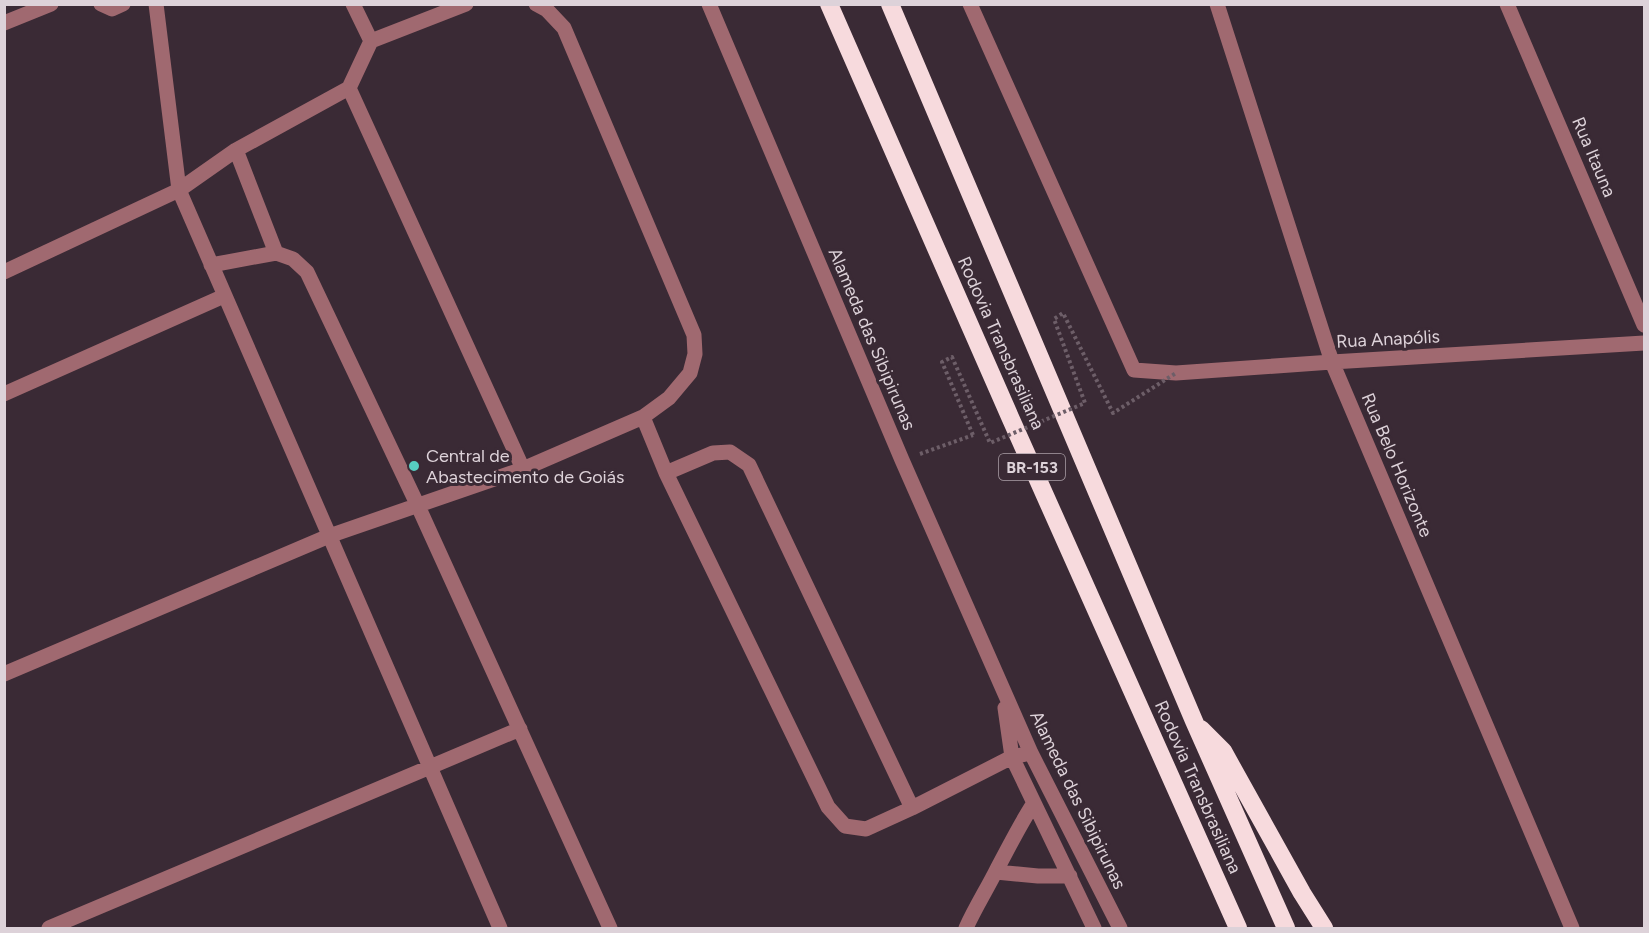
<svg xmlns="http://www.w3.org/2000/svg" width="1649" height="933" viewBox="0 0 1649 933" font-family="Figtree,sans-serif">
  <rect width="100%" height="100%" fill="#3a2a35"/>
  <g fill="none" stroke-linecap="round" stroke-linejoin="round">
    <path stroke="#6d5e68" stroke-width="4" stroke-dasharray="3 3" stroke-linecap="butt" d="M920,454L973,435"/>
    <path stroke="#a06970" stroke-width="15" d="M101,4L112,9L123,4
      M156,4L179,190L500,928
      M353,4L371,41
      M709,4L902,460L1031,753L1120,928
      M970,4L1134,370L1176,373L1332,362L1644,343
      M1217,4L1332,362L1572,928
      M1507,4L1644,325
      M4,23L51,4
      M349,88L523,469
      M236,150L276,253
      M211,265L276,253L293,259L307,272L418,506L610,928
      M4,272L179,190L236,150L349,88L371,41L466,4
      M4,394L224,296
      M643,417L666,473L828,807L845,826L866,829L912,808L1012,757L1031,753
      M666,473L713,453L730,452L749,465L912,808
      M4,674L329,536L523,469L643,417L669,398L690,373L695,354L694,335L564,28L547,10L536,4
      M1005,708L1012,757L1094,928
      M996,872L1038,876H1070
      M49,928L520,729
      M966,928C975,908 987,889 997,869C1009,847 1020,824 1034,803"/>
    <path stroke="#f7dadd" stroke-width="18" d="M829,4L1010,417L1238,928
      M890,4L1194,721L1286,928
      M1201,729L1223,751L1302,893L1324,928"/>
    <path stroke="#6d5e68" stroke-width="4" stroke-dasharray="3 3" stroke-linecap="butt" d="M973,435L942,362L952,357L990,443L1085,403L1054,319L1063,313L1113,413L1176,373"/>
  </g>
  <circle fill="#57cec1" stroke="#3a2a35" stroke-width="2" cx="414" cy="466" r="6"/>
  <g text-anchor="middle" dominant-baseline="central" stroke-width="6" stroke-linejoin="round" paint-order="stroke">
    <rect fill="#3a2a35" stroke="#aca0a8" stroke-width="1.5" x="999" y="454" width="66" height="26" rx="4.5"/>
    <g font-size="16" font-weight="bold" fill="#ddd2d9">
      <text x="1032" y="467">BR-153</text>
    </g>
    <g font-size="18" fill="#ddd2d9" stroke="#3a2a35">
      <text transform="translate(1594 157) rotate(67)">Rua Itauna</text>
      <text transform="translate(872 339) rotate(67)">Alameda das Sibipirunas</text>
      <text transform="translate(1388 339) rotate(-3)">Rua Anapólis</text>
      <text transform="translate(1001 343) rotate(66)">Rodovia Transbrasiliana</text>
      <text transform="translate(1397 465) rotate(67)">Rua Belo Horizonte</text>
      <text transform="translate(1198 787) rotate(66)">Rodovia Transbrasiliana</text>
      <text transform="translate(1078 800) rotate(64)">Alameda das Sibipirunas</text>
    </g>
    <g font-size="18" fill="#ddd2d9" stroke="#3a2a35" text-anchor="start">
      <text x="426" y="456">Central de<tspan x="426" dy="21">Abastecimento de Goiás</tspan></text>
    </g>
  </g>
  <rect width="1649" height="933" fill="none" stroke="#ddd2d9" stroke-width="12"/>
</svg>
